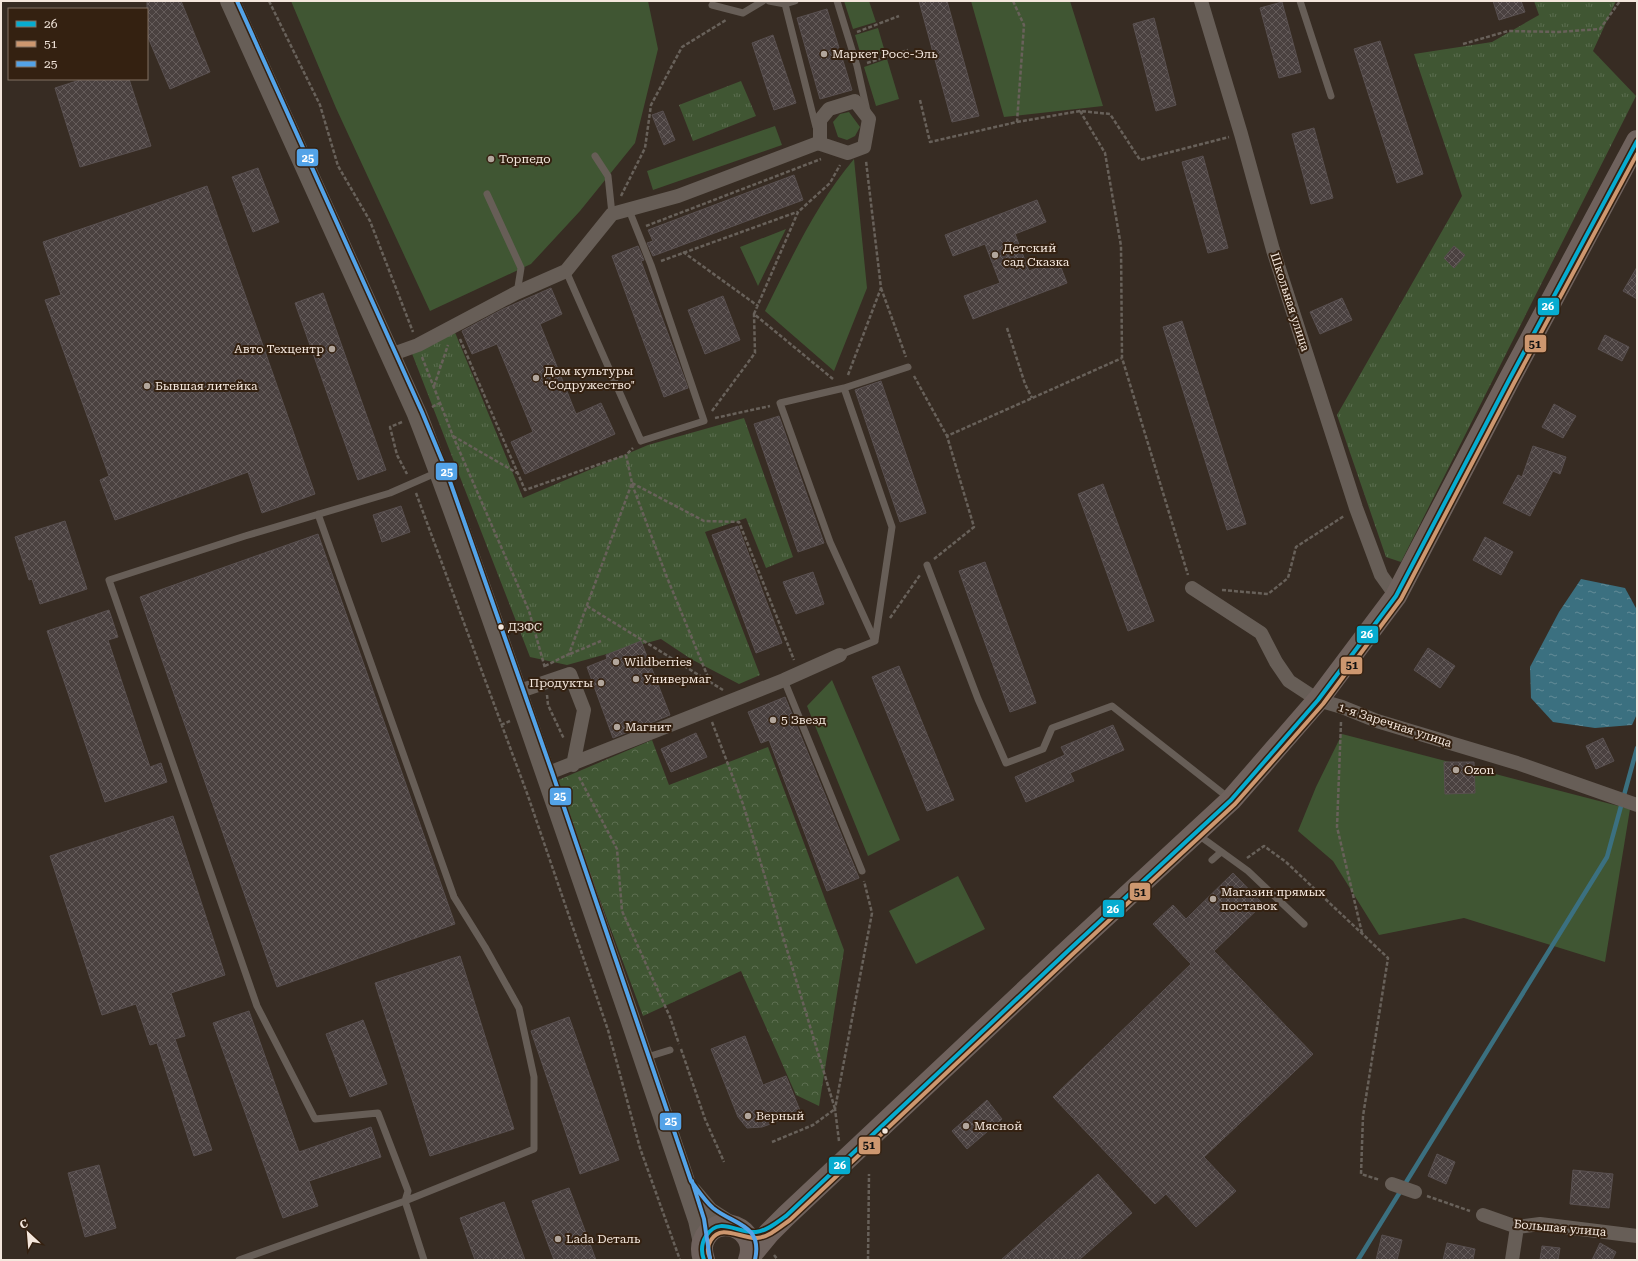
<svg xmlns="http://www.w3.org/2000/svg" width="1638" height="1261" viewBox="0 0 1638 1261" font-family="'Roboto Serif',serif">
  <defs>
    <pattern id="forest-crowns" width="20" height="18" patternUnits="userSpaceOnUse"><rect width="20" height="18" fill="#405633"/><path d="M2 6a3 3 0 1 1 6 0M12 15a3 3 0 1 1 6 0" fill="none" stroke="#5c6e50"/></pattern>
    <pattern id="park-tufts" width="24" height="20" patternUnits="userSpaceOnUse"><rect width="24" height="20" fill="#405633"/><path d="M3 7l-1-3M5 7V3M7 7l1-3M15 17l-1-3M17 17v-4M19 17l1-3" fill="none" stroke="#5c6e50"/></pattern>
    <pattern id="water-ripples" width="26" height="14" patternUnits="userSpaceOnUse"><rect width="26" height="14" fill="#3b7080"/><path d="M2 4q2-2 4 0t4 0M15 11q2-2 4 0t4 0" fill="none" stroke="#628b97"/></pattern>
    <pattern id="building-cross-hatch" width="8" height="8" patternUnits="userSpaceOnUse"><rect width="8" height="8" fill="#4a4140"/><path d="M0 0l8 8M0 8l8-8" fill="none" stroke="#655c5b"/></pattern>
  </defs>
  <rect width="100%" height="100%" fill="#372c23"/>
  <path fill="#405633" d="M291,1H648L658,49L635,143L580,211L531,264L430,311L336,108Z
    M844,1H869L876,22L853,29Z
    M971,1H1070L1103,106L1004,117Z
    M878,28L885,52L862,59L855,35Z
    M887,59L899,99L876,106L864,67Z
    M849,112L860,127L855,136L847,140L838,137L833,122L840,114Z
    M775,126L782,145L653,190L647,171Z
    M854,159L867,288L834,371L765,311C791,259 816,204 854,159Z
    M786,229L758,286L740,247Z
    M832,680L900,840L868,856L807,706Z
    M1342,734L1630,809L1605,962L1464,918L1379,935L1333,861L1298,831L1316,787Z
    M958,876L985,929L916,964L889,911Z"/>
  <path fill="url(#forest-crowns)" d="M652,740L669,785L768,747L844,950L819,1106L796,1095L741,971L643,1016L556,781Z"/>
  <path fill="url(#park-tufts)" d="M1534,1H1616L1593,51L1636,96L1401,562L1386,557L1337,415L1462,196L1414,54L1492,42L1539,15Z
    M741,81L756,116L693,141L679,105Z
    M454,330L523,498L648,445L744,418L793,557L766,568L746,518L705,532L760,675L739,684L691,659L661,639L567,665L530,657L411,351Z"/>
  <path fill="url(#water-ripples)" d="M1581,579L1625,588L1637,610V714L1632,725L1595,728L1553,722L1531,698L1530,667L1559,612Z"/>
  <g fill="none" stroke-linecap="round" stroke-linejoin="round">
    <path stroke="#3b7080" stroke-width="4.5" d="M1358,1260L1607,857L1637,748"/>
  </g>
  <path fill="url(#building-cross-hatch)" stroke="#595050" d="M147,1H181L210,72L170,89L147,35Z
    M919,1H947L979,116L952,122Z
    M1493,1H1521L1525,12L1499,20Z
    M1282,2L1301,72L1279,78L1260,8Z
    M827,9L852,90L820,99L797,18Z
    M1154,18L1176,105L1156,111L1133,24Z
    M773,35L796,103L774,110L752,43Z
    M1380,41L1423,174L1397,183L1354,49Z
    M83,79H129L151,146L80,167L55,88Z
    M663,111L675,140L664,145L652,115Z
    M1314,128L1333,198L1311,204L1292,134Z
    M1203,156L1228,248L1208,253L1182,162Z
    M258,168L279,222L253,232L232,177Z
    M794,175L803,200L653,256L647,243L653,241L648,230Z
    M207,186L315,494L262,513L248,472L115,520L100,480L109,476L45,300L61,295L43,242Z
    M1037,200L1046,222L1015,234L1029,271L1058,260L1067,283L973,319L964,296L1000,283L985,244L953,256L945,235Z
    M638,246L644,260L641,261L688,388L664,397L612,256Z
    M1454,246L1465,255L1454,268L1444,258Z
    M1637,267V299L1623,291Z
    M551,288L562,314L540,324L576,414L601,403L615,434L525,474L511,442L533,432L497,344L472,354L462,331L503,309Z
    M323,293L386,470L358,480L295,303Z
    M723,296L740,340L705,354L688,310Z
    M1342,298L1352,320L1320,334L1310,312Z
    M1182,321L1246,524L1227,530L1163,327Z
    M1605,335L1629,347L1622,361L1598,349Z
    M881,381L926,513L900,522L855,390Z
    M1554,404L1576,416L1563,438L1542,427Z
    M779,416L824,543L798,552L754,424Z
    M1533,446L1566,457L1560,474L1553,471L1530,516L1503,503L1518,475L1522,477Z
    M1103,484L1154,621L1128,631L1078,494Z
    M401,506L410,532L382,542L373,515Z
    M65,521L87,589L40,604L32,579L29,580L15,537Z
    M738,526L782,643L756,653L712,535Z
    M318,534L455,924L277,987L140,597Z
    M1485,537L1513,552L1501,575L1473,560Z
    M985,562L1036,703L1010,712L959,571Z
    M813,572L824,604L796,614L783,582Z
    M109,610L118,637L108,640L150,767L161,763L167,782L105,802L47,631Z
    M641,641L670,715L613,738L587,667L607,659L606,655Z
    M1428,648L1455,666L1440,688L1414,670Z
    M899,666L954,800L927,811L872,677Z
    M785,697L859,878L827,891L769,740L761,743L748,712Z
    M1113,725L1124,750L1070,773L1074,781L1026,802L1015,777L1065,755L1061,747Z
    M696,733L707,757L671,772L661,749Z
    M1603,738L1614,761L1596,769L1586,746Z
    M1444,762H1474L1475,793L1445,794Z
    M173,816L225,975L171,993L185,1036L175,1039L212,1150L194,1156L157,1043L150,1045L136,1004L102,1015L50,856Z
    M1233,873L1263,904L1214,951L1313,1054L1204,1157L1236,1191L1196,1227L1166,1194L1155,1204L1053,1097L1191,964L1153,924L1173,905L1186,919Z
    M460,956L514,1129L430,1156L375,983Z
    M249,1011L299,1152L371,1127L381,1157L309,1181L318,1206L283,1218L213,1023Z
    M569,1017L619,1160L580,1174L531,1031Z
    M363,1020L387,1084L350,1097L326,1034Z
    M745,1036L763,1085L786,1076L801,1113L762,1127L747,1128L738,1117L711,1049Z
    M987,1100L1002,1119L967,1149L952,1131Z
    M1437,1154L1455,1162L1446,1184L1428,1176Z
    M99,1165L116,1228L85,1237L68,1173Z
    M1573,1170L1613,1174L1609,1208L1570,1204Z
    M1098,1174L1132,1213L1079,1260H1001Z
    M569,1188L596,1260H554L532,1201Z
    M504,1202L525,1260H475L460,1218Z
    M1382,1235L1402,1240L1397,1260H1376Z
    M1447,1243L1475,1249L1473,1260H1443Z
    M1600,1243L1616,1252L1612,1260H1592Z
    M1542,1246L1560,1248L1558,1260H1540Z"/>
  <g fill="none" stroke-linecap="round" stroke-linejoin="round">
    <path stroke="#68615a" stroke-width="2.5" stroke-dasharray="4 2" stroke-linecap="butt" d="M269,1L320,105L338,166L370,221L413,332
      M857,32L899,16
      M1463,44L1508,31L1558,32L1600,29L1620,1
      M867,63L908,50
      M920,100L930,142L1017,122L1024,25L1013,1
      M1080,111L1105,153L1121,246L1122,358L1188,575
      M1017,122L1080,111L1110,114L1140,160L1229,137
      M621,196L645,148L651,105L682,47L726,20
      M646,226L821,159
      M683,252L758,306
      M661,261L797,212
      M881,288L906,357
      M1007,328L1025,384L1032,398
      M460,339L525,490L626,455
      M422,357L453,436L529,611L545,668
      M848,375L881,288L866,161
      M914,376L947,436
      M833,379L754,314L798,212L830,183L840,165
      M434,386L448,345
      M432,407L440,403
      M712,411L755,353L754,314
      M715,418L770,406
      M402,422L390,427L397,455L407,474
      M453,436L517,473
      M632,483L704,521L739,522L794,660
      M632,484L666,575L710,682
      M416,493L528,796L608,1030L640,1148L680,1260
      M934,559L974,527L947,436L1122,358
      M1222,590L1268,594L1288,578L1296,547L1344,516
      M587,606L723,690
      M890,618L920,575
      M570,654L601,641
      M545,666L569,654L632,483L626,455L633,448
      M547,695L548,705L564,739
      M712,722L743,804L835,1109L813,1125L772,1142
      M1341,722L1337,827L1362,933
      M501,725L510,721
      M579,777L617,849L622,911L670,1017L679,1044
      M1247,858L1264,846L1286,862L1388,958L1363,1116L1361,1174L1380,1180
      M681,1049L705,1119L724,1162
      M839,1141L835,1109L872,913L864,881
      M1427,1196L1470,1211
      M774,1255L778,1260
      M868,1260L869,1174"/>
    <path stroke="#675e57" stroke-width="7" d="M769,1L785,4
      M795,1L785,4L816,127
      M837,1L857,66L867,111
      M1300,1L1331,96
      M712,5L743,13L763,1
      M595,156L608,176L612,214
      M487,194L521,268L517,293
      M629,210L651,265L704,421L641,441
      M566,271L641,441
      M318,514L454,897L485,947L519,1008L534,1077V1149L405,1201L424,1260
      M927,565L978,699L1006,763L1043,749L1052,728L1112,706L1230,799
      M875,641L830,542L780,403L844,388L908,367
      M840,655L875,641L892,527L844,388
      M784,680L862,871
      M1197,834L1248,871L1304,924
      M1212,860L1221,852
      M644,1058L670,1050
      M239,1260L405,1201L408,1191L378,1113L315,1119L257,1006L109,580L245,536L390,493L438,472"/>
    <path stroke="#675e57" stroke-width="14" d="M1201,1L1241,134L1273,250L1356,508L1381,575L1396,596
      M390,355L418,345L516,293L566,271L612,214L678,196L818,143L848,153L864,147L869,119L855,101L829,109L820,120V144
      M1192,588L1261,633L1276,662L1289,681L1318,700L1342,707L1377,721L1517,763L1637,805
      M517,692L570,674L584,710L573,765
      M546,774L784,680L840,655
      M1392,1184L1415,1192
      M1483,1215L1517,1227L1540,1224L1637,1236
      M1512,1260L1517,1227"/>
    <path stroke="#675e57" stroke-width="20" d="M230,1L417,414C456,514 491,616 526,717C584,884 642,1052 698,1220L703,1243
      M692,1192L709,1212L729,1225"/>
    <path stroke="#6f625d" stroke-width="22" d="M750,1256L769,1233L786,1216L1071,948L1231,800L1318,700L1396,596L1509,380L1637,141
      M704,1260C702,1254 701,1248 703,1242C715,1210 761,1228 749,1260"/>
    <g stroke="#342111" stroke-width="7">
      <path id="bus-1" d="M704,1260C701,1252 701,1244 706,1236C720,1215 737,1234 756,1232C767,1231 777,1222 786,1216L1071,948L1231,800L1318,700L1396,596L1509,380L1637,141"/>
    </g>
    <g stroke="#342111" stroke-width="7">
      <path id="bus-2" d="M710,1258C707,1252 707,1246 711,1240C721,1223 741,1239 757,1238C769,1237 780,1227 790,1220L1075,952L1235,804L1323,704L1401,599L1514,383L1637,154"/>
    </g>
    <g stroke="#342111" stroke-width="7">
      <path id="bus-3" d="M237,1L422,412L446,470L552,772L691,1181C698,1190 704,1200 713,1208C734,1225 763,1224 755,1260
        M692,1181L704,1219L710,1259"/>
    </g>
    <use href="#bus-1" stroke="#06acd0" stroke-width="4"/>
    <use href="#bus-2" stroke="#cd976f" stroke-width="4"/>
    <use href="#bus-3" stroke="#53a3e8" stroke-width="4"/>
  </g>
  <g fill="#b2a69c" stroke="#342111" stroke-width="1.5">
    <circle cx="824" cy="54" r="4"/>
    <circle cx="491" cy="159" r="4"/>
    <circle cx="995" cy="255" r="4"/>
    <circle cx="332" cy="349" r="4"/>
    <circle cx="536" cy="378" r="4"/>
    <circle cx="147" cy="386" r="4"/>
    <circle cx="616" cy="662" r="4"/>
    <circle cx="636" cy="679" r="4"/>
    <circle cx="601" cy="683" r="4"/>
    <circle cx="773" cy="720" r="4"/>
    <circle cx="617" cy="727" r="4"/>
    <circle cx="1456" cy="770" r="4"/>
    <circle cx="1213" cy="899" r="4"/>
    <circle cx="748" cy="1116" r="4"/>
    <circle cx="966" cy="1126" r="4"/>
    <circle cx="558" cy="1239" r="4"/>
  </g>
  <g fill="#f4e7dd" stroke="#342111" stroke-width="1.5">
    <circle cx="501" cy="627" r="3.5"/>
    <circle cx="885" cy="1131" r="3.5"/>
  </g>
  <g text-anchor="middle" dominant-baseline="central" stroke-width="4" stroke-linejoin="round" paint-order="stroke">
    <g font-size="11" fill="#f4e7dd" stroke="#342111" text-anchor="start">
      <text x="508" y="627">ДЗФС</text>
    </g>
    <g font-size="12" fill="#f4e7dd" stroke="#342111" text-anchor="start">
      <text x="832" y="54">Маркет Росс-Эль</text>
      <text x="499" y="159">Торпедо</text>
      <text x="1003" y="248">Детский<tspan x="1003" dy="14">сад Сказка</tspan></text>
      <text x="324" y="349" text-anchor="end">Авто Техцентр</text>
      <text x="544" y="371">Дом культуры<tspan x="544" dy="14">"Содружество"</tspan></text>
      <text x="155" y="386">Бывшая литейка</text>
      <text x="624" y="662">Wildberries</text>
      <text x="644" y="679">Универмаг</text>
      <text x="593" y="683" text-anchor="end">Продукты</text>
      <text x="781" y="720">5 Звезд</text>
      <text x="625" y="727">Магнит</text>
      <text x="1464" y="770">Ozon</text>
      <text x="1221" y="892">Магазин прямых<tspan x="1221" dy="14">поставок</tspan></text>
      <text x="756" y="1116">Верный</text>
      <text x="974" y="1126">Мясной</text>
      <text x="566" y="1239">Lada Dеталь</text>
    </g>
    <g font-size="12" fill="#f4e7dd" stroke="#342111">
      <text transform="translate(1290 302) rotate(72)">Школьная улица</text>
      <text transform="translate(1395 725) rotate(18)">1-я Заречная улица</text>
      <text transform="translate(1560 1228) rotate(5)">Большая улица</text>
    </g>
  </g>
  <g stroke="#342111" stroke-width="1.5">
    <rect x="296" y="148" width="23" height="19" rx="4" fill="#53a3e8"/>
    <rect x="1537" y="297" width="23" height="19" rx="4" fill="#06acd0"/>
    <rect x="1524" y="334" width="23" height="19" rx="4" fill="#cd976f"/>
    <rect x="435" y="462" width="23" height="19" rx="4" fill="#53a3e8"/>
    <rect x="1356" y="625" width="23" height="19" rx="4" fill="#06acd0"/>
    <rect x="1340" y="656" width="23" height="19" rx="4" fill="#cd976f"/>
    <rect x="549" y="787" width="23" height="19" rx="4" fill="#53a3e8"/>
    <rect x="1129" y="882" width="22" height="19" rx="4" fill="#cd976f"/>
    <rect x="1102" y="899" width="23" height="19" rx="4" fill="#06acd0"/>
    <rect x="659" y="1112" width="23" height="19" rx="4" fill="#53a3e8"/>
    <rect x="858" y="1136" width="23" height="19" rx="4" fill="#cd976f"/>
    <rect x="828" y="1156" width="23" height="19" rx="4" fill="#06acd0"/>
  </g>
  <g font-size="11" text-anchor="middle" font-weight="bold" fill="#fff">
    <text x="308" y="162">25</text>
    <text x="1548" y="310">26</text>
    <text x="447" y="476">25</text>
    <text x="1367" y="638">26</text>
    <text x="560" y="800">25</text>
    <text x="1113" y="913">26</text>
    <text x="671" y="1125">25</text>
    <text x="840" y="1169">26</text>
  </g>
  <g font-size="11" text-anchor="middle" font-weight="bold" fill="#111">
    <text x="1535" y="348">51</text>
    <text x="1352" y="669">51</text>
    <text x="1140" y="896">51</text>
    <text x="869" y="1149">51</text>
  </g>
  <rect width="1638" height="1261" fill="none" stroke="#f4e7dd" stroke-width="4"/>
  <rect x="8" y="8" width="140" height="72" fill="#342111" stroke="#817063"/>
  <rect x="16" y="21" width="20" height="6" fill="#06acd0" stroke="#817063"/>
  <text x="44" y="28" font-size="12" fill="#f4e7dd">26</text>
  <rect x="16" y="41" width="20" height="6" fill="#cd976f" stroke="#817063"/>
  <text x="44" y="48" font-size="12" fill="#f4e7dd">51</text>
  <rect x="16" y="61" width="20" height="6" fill="#53a3e8" stroke="#817063"/>
  <text x="44" y="68" font-size="12" fill="#f4e7dd">25</text>
  <g transform="translate(28 1233) rotate(334)" stroke="#342111" stroke-width="3" paint-order="stroke">
  <path d="M0-3L7 15L0 10L-7 15Z" fill="#f4e7dd"/>
  <text y="-6" font-size="11" font-weight="bold" text-anchor="middle" fill="#f4e7dd">С</text>
  </g>
</svg>
